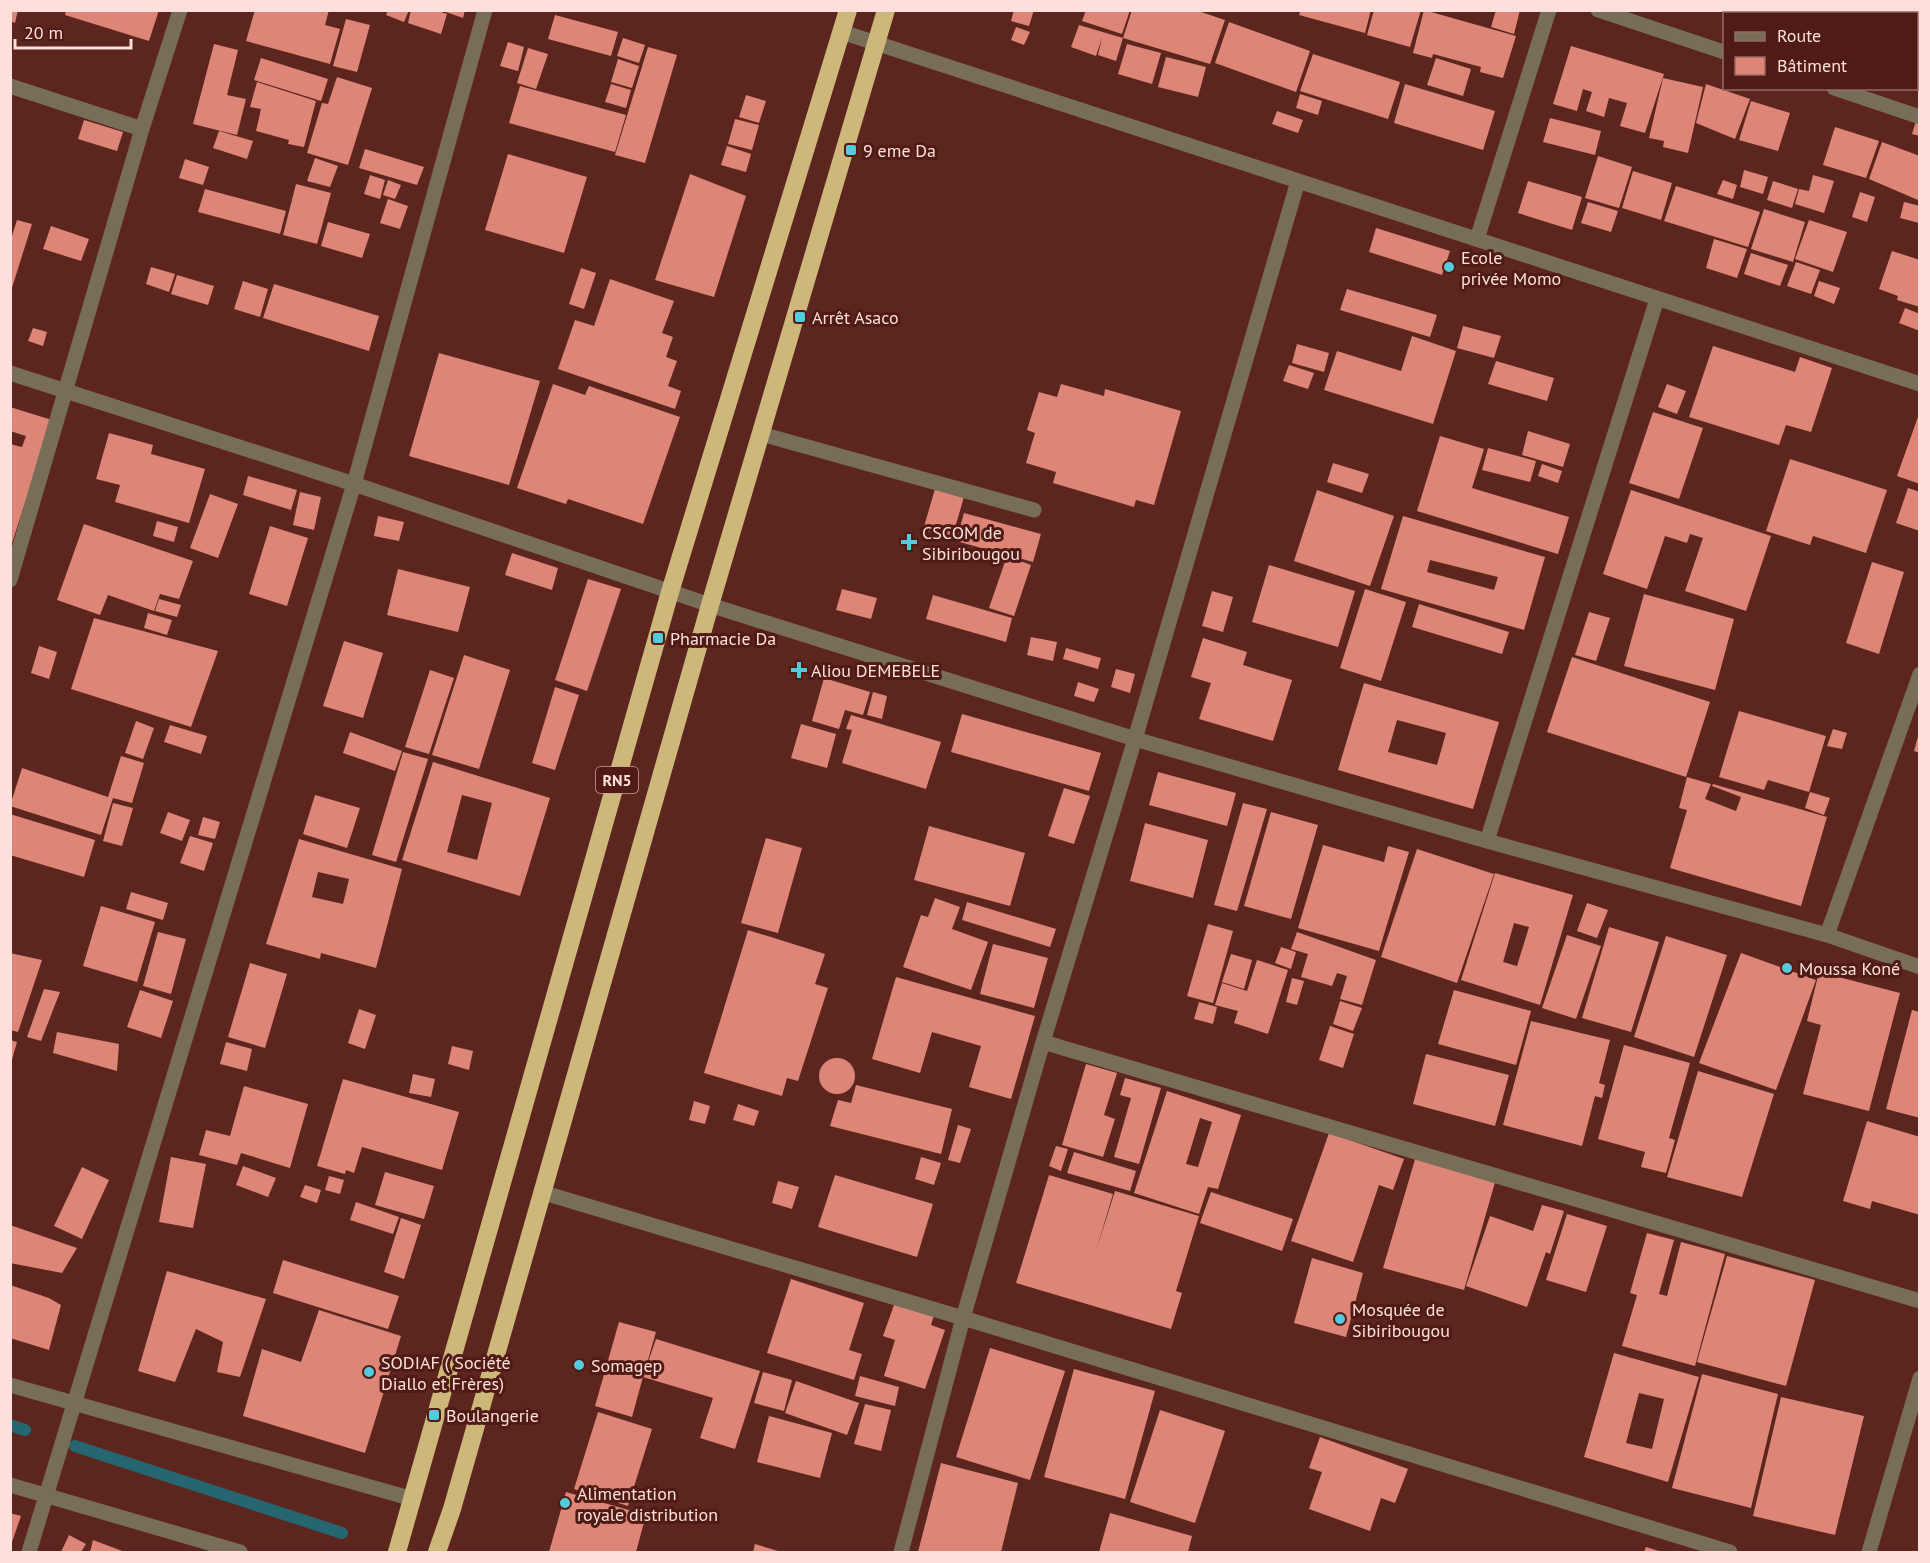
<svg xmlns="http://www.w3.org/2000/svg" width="1930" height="1563" viewBox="0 0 1930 1563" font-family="'PT Sans',sans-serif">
  <rect width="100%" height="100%" fill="#5c251e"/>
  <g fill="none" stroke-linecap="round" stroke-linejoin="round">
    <path stroke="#266670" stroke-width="12" d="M10,1425L25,1430
      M75,1446L342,1533"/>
  </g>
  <path fill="#dd8678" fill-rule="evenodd" d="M10,10H18L15,23L10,21Z
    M66,10H159L149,41L65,15Z
    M255,10H329L325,25L340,29L330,64L246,41Z
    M388,10H409L404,22L386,15Z
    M411,10H435L447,14L441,34L408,23Z
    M440,10H465L463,18Z
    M1014,10H1034L1029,26L1011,21Z
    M1086,10H1130L1122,34L1082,21Z
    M1132,10H1195L1225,20L1210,64L1123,38L1116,61L1098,55L1102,38L1096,56L1071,47L1079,25L1123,38Z
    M1301,10H1371L1365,33L1299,15Z
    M1374,10H1421L1410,47L1367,35Z
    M1424,10L1516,36L1503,78L1480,72L1481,67L1433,54L1432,58L1413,53Z
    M1496,10H1520L1514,34L1491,27Z
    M1749,10H1770L1769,14H1757Z
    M1920,10L1917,26V14H1853L1845,11Z
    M555,15L618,32L611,56L548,39Z
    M346,19L370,25L357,72L333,66Z
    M1229,22L1310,51L1296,92L1215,63Z
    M1016,27L1030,32L1024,45L1011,40Z
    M1917,37L1920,38V68L1917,67Z
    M623,38L645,45L639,63L617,56Z
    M508,42L524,47L518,71L500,66Z
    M214,44L238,50L227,95L246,99L237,135L193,124Z
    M1127,44L1161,53L1152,84L1118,74Z
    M1571,46L1664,74L1645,133L1620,126L1627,103L1609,98L1604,117L1586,111L1592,92L1583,89L1577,111L1553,104Z
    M648,47L677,55L645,163L615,155Z
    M528,48L548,54L536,89L517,83Z
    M1313,54L1400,82L1388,119L1300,91Z
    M1166,57L1206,67L1198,97L1158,87Z
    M261,58L328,79L321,101L254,80Z
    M1436,58L1471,69L1463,96L1427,85Z
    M618,59L639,66L632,88L611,82Z
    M337,77L372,88L348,165L307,153L322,103L328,104Z
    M1663,78L1703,87L1688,153L1663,147L1664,141L1649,138Z
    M257,82L316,101L304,147L288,144L289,140L256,131L261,109L250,107Z
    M611,84L631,90L626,108L605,102Z
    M1405,84L1495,111L1483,150L1394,123Z
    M1706,84L1750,99L1735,139L1696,123Z
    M520,86L626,115L615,152L509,123Z
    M1300,94L1322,101L1318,115L1296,108Z
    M746,95L766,101L759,123L739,117Z
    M1751,101L1790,113L1778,151L1739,140Z
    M1277,111L1303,120L1298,133L1272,124Z
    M1550,118L1601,131L1595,155L1543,142Z
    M735,119L759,125L752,150L728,144Z
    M84,120L123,132L117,151L78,139Z
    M1916,121L1920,123V136L1912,134Z
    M1835,127L1879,141L1866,178L1823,165Z
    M219,131L253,141L247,159L213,148Z
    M1882,142L1920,156L1918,200L1869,179Z
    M727,146L751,154L746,172L721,165Z
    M365,149L424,167L417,185L359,168Z
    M508,154L587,177L564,253L485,230Z
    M1598,156L1632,167L1619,208L1585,198Z
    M315,158L338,166L330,187L307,181Z
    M185,159L209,167L203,185L179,178Z
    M1744,170L1768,177L1763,194L1740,187Z
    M1633,171L1672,183L1661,220L1622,208Z
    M690,174L746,196L714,297L655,280Z
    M370,175L385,180L380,199L364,194Z
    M1813,175L1834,181L1824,213L1795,204L1799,189L1809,191Z
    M388,180L401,185L395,199L383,195Z
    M1723,180L1737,185L1733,199L1717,194Z
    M1528,181L1582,197L1572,230L1518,213Z
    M1773,181L1798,189L1792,208L1767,200Z
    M296,184L331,193L317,244L283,235Z
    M1676,186L1760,212L1748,247L1664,221Z
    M205,189L286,211L280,234L198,212Z
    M1860,192L1875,197L1867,222L1852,217Z
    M388,199L408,206L400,229L380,223Z
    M1588,202L1618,211L1611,232L1581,223Z
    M1904,202L1920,206L1919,223L1900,218Z
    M1764,209L1805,222L1793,262L1751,249Z
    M17,220L32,224L11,291L10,242Z
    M1809,220L1847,232L1833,272L1795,259Z
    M328,222L370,234L362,258L321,246Z
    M51,226L89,239L81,261L43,249Z
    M1376,228L1450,251L1442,275L1369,252Z
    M1714,239L1747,249L1737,278L1706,268Z
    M1892,251L1920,260V307L1897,300L1898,296L1879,289Z
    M1751,253L1788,265L1780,286L1744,274Z
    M1796,262L1820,270L1811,294L1787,286Z
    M151,267L175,274L169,292L146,284Z
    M581,268L596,273L584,309L569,304Z
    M177,275L214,286L208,305L171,294Z
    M610,279L674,301L662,333L673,337L666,357L677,361L668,386L681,391L675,409L558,369L575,320L594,326Z
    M243,281L268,289L260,317L234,309Z
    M1819,281L1840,288L1834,304L1814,296Z
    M274,284L379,316L369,351L263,318Z
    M1347,289L1437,315L1430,337L1340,310Z
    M1905,308L1920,314V331L1899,323Z
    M1463,326L1501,336L1494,358L1457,348Z
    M33,328L47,332L43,346L28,341Z
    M1412,336L1456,351L1433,424L1324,390L1337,351L1401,371Z
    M1297,344L1329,353L1324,372L1292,363Z
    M1713,346L1795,372L1800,357L1832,368L1811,432L1786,425L1779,445L1689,417Z
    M439,353L540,381L509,485L409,456Z
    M1496,361L1554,378L1547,401L1488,384Z
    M1289,365L1314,373L1308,389L1283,381Z
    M553,384L585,395L589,386L680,417L643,524L568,499L566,504L517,488Z
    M1061,384L1104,396L1105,389L1181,411L1154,505L1136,500L1134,507L1053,483L1056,472L1026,463L1035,433L1027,430L1039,392L1057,397Z
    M1667,384L1686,391L1677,414L1658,407Z
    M10,407L52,420L11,546L10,444L22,447L26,436L10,431Z
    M1653,412L1703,428L1679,499L1629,483Z
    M1919,414H1920V484L1897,476Z
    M1528,431L1570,444L1563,467L1522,455Z
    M109,433L153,445L151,454L205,469L189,523L115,502L120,485L96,479Z
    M1440,436L1484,449L1472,488L1569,517L1558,554L1417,511Z
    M1488,448L1536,461L1530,482L1482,470Z
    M1790,459L1887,490L1866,553L1813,536L1810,545L1766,531Z
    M1333,463L1369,474L1362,493L1327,482Z
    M1542,464L1562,471L1558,483L1538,476Z
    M248,476L297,490L291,510L243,495Z
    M1908,488L1920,492V531L1896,523Z
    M935,489L964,497L952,538L923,530Z
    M1317,490L1394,516L1370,586L1294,561Z
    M1631,490L1771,536L1746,611L1685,591L1703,538L1690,534L1687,543L1665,536L1647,589L1603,574Z
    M300,492L321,497L314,530L293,525Z
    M210,494L238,504L218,558L190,548Z
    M964,513L1041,534L1033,562L956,541Z
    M378,516L404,522L399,541L374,536Z
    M1403,516L1545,557L1524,630L1381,589ZM1430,560L1498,577L1494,590L1427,572Z
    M157,521L178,527L174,542L153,536Z
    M84,524L193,561L179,599L160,594L154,611L108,595L100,615L57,600Z
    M270,526L308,538L287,606L249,594Z
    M512,553L558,568L552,590L505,575Z
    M1007,556L1031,565L1014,616L989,608Z
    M1872,562L1904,572L1879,654L1846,643Z
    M1269,565L1355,591L1338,647L1252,622Z
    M398,569L470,587L458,632L387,615Z
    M588,579L621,589L587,691L555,680Z
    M842,589L877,598L871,619L836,610Z
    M1365,589L1406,602L1381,681L1340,668Z
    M1212,591L1233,597L1223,632L1202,626Z
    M1644,594L1734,619L1715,690L1624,666Z
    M933,595L1012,618L1006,642L926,619Z
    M159,599L181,605L177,617L155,611Z
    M1419,604L1509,632L1502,654L1412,627Z
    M1589,612L1610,618L1596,661L1575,655Z
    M148,613L172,620L167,635L144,628Z
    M94,618L218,651L191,727L71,689Z
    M1031,637L1057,642L1053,661L1027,655Z
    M1203,638L1247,652L1243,665L1292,680L1273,741L1199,719L1211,683L1191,677Z
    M344,641L383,653L363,718L323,706Z
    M39,646L57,652L49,679L31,673Z
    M1066,648L1101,658L1098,669L1063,659Z
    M464,655L510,670L479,769L432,755Z
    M1572,657L1710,702L1686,777L1547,732Z
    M1116,669L1135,674L1130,693L1111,687Z
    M430,670L454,678L429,754L405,747Z
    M824,678L870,692L863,715L845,710L839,729L812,721Z
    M1078,682L1099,689L1094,702L1074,696Z
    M1364,683L1499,722L1473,809L1338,770ZM1397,720L1446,733L1437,765L1388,752Z
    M555,687L579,695L555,770L532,763Z
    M873,692L887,696L882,719L867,715Z
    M1739,711L1826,736L1809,792L1768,780L1764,790L1719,777Z
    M962,714L1101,753L1089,791L951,752Z
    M851,715L941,742L926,789L842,763L852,730L846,729Z
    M136,721L154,728L143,759L125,753Z
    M801,724L836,734L827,768L791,758Z
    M170,725L207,736L201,754L164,742Z
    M1833,729L1847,733L1842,749L1827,746Z
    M350,732L402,751L395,771L343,753Z
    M1919,733L1920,734V753L1914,751Z
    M403,752L428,759L396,862L372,855Z
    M121,756L144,763L132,803L113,798L101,835L10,806L22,768L108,797Z
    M433,762L550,798L520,896L402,860ZM462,795L492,803L477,860L447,852Z
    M1158,772L1236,793L1227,826L1149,805Z
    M1687,777L1711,784L1705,799L1736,811L1741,797L1712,786L1713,784L1827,817L1801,906L1670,868L1687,810L1679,808Z
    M1064,788L1090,796L1074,844L1048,836Z
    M1810,792L1830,798L1824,815L1805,808Z
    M315,795L360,808L347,848L303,834Z
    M113,803L133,808L122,846L103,841Z
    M1243,803L1267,809L1237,911L1214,905Z
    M168,812L190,820L182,841L160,833Z
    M1271,812L1318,825L1291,919L1244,906Z
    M10,814L95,840L84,877L10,855Z
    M203,817L220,822L215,839L198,835Z
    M1145,823L1208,840L1193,898L1130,881Z
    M929,826L1025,853L1010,906L914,880Z
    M190,836L213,843L204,871L180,863Z
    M766,838L802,848L778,933L741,923Z
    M299,839L402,869L376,968L321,953L320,959L266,944ZM318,872L349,879L343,904L312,897Z
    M1323,845L1384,862L1388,846L1409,852L1379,951L1298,928Z
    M1417,849L1494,874L1457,983L1381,957Z
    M1495,873L1573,895L1540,1005L1461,980ZM1514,923L1529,927L1517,966L1503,962Z
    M131,892L168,903L163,920L126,909Z
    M935,898L960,907L952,929L988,942L971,990L903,967L921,915L928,917Z
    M967,902L1056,929L1050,947L962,920Z
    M1587,903L1608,910L1597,938L1577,931Z
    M101,906L155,922L137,982L83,966Z
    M1208,924L1233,931L1213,1003L1187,996Z
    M1609,927L1659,942L1631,1032L1582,1018Z
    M748,930L825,954L815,984L828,988L798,1081L787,1078L782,1096L704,1073Z
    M158,932L186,939L171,994L143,986Z
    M1297,932L1376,960L1362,1005L1340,999L1347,976L1337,973L1332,986L1301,977L1308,954L1291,949Z
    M1567,935L1601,946L1576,1019L1542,1008Z
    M1666,936L1727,955L1694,1057L1634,1037Z
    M993,944L1048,958L1034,1008L980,994Z
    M1281,947L1296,952L1291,969L1275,963Z
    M10,953L42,960L18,1032L10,1030Z
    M1741,953L1816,980L1776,1090L1699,1063Z
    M1231,954L1252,960L1244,989L1222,982Z
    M1257,960L1288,970L1268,1034L1234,1023L1238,1011L1215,1005L1222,983L1247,991Z
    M250,963L287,974L265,1048L228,1037Z
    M1819,972L1900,993L1869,1111L1803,1094L1821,1025L1807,1021Z
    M896,977L1035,1016L1011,1099L969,1087L981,1046L932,1032L920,1073L872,1059Z
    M1292,978L1304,981L1297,1005L1286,1002Z
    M44,989L60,992L41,1041L27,1037Z
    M140,990L173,1001L161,1038L127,1027Z
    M1454,990L1531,1011L1516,1065L1438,1044Z
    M1340,1001L1362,1008L1353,1031L1333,1024Z
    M1199,1002L1217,1007L1213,1024L1194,1019Z
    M359,1009L376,1015L365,1049L348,1043Z
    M1912,1010L1920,1012V1118L1886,1109Z
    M1531,1021L1610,1040L1599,1083L1605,1085L1602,1098L1595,1096L1582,1146L1503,1125Z
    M1330,1026L1354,1034L1343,1068L1319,1060Z
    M57,1032L119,1044L117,1071L53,1053Z
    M10,1040L17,1042L11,1063H10Z
    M226,1042L252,1049L247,1071L220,1064Z
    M1624,1045L1690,1063L1669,1138L1675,1140L1666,1173L1641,1167L1645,1152L1598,1139Z
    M452,1046L473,1051L469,1070L448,1064Z
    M1426,1054L1509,1075L1495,1126L1413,1104Z
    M819 1076a18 18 0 1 1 36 0a18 18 0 1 1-36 0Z
    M1086,1064L1117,1073L1104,1115L1115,1119L1103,1157L1062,1145Z
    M1698,1071L1774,1094L1742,1197L1667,1177Z
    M413,1074L435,1079L431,1097L409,1093Z
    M1125,1078L1161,1088L1139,1164L1114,1157L1131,1098L1120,1095Z
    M343,1079L459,1112L442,1170L362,1147L354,1173L346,1170L345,1174L317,1166Z
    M856,1085L952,1109L941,1154L830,1126L838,1100L851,1103Z
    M244,1086L308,1104L290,1168L241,1153L237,1165L199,1155L206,1130L230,1136Z
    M1167,1091L1241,1115L1218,1189L1208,1187L1199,1214L1134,1193ZM1200,1118L1212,1122L1198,1167L1186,1164Z
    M694,1101L710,1106L705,1124L689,1120Z
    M738,1104L759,1111L754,1126L733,1120Z
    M1867,1121L1920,1137V1215L1872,1201L1870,1209L1843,1201Z
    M958,1125L971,1129L960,1163L948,1160Z
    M1329,1133L1404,1159L1393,1190L1379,1185L1353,1262L1291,1241Z
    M1056,1146L1068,1149L1061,1171L1049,1166Z
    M1074,1152L1136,1171L1130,1191L1067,1173Z
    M1416,1156L1496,1179L1464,1290L1383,1268Z
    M171,1157L206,1164L193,1228L159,1222Z
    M921,1157L941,1163L934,1185L915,1179Z
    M243,1166L276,1178L268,1197L236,1185Z
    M82,1167L109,1180L82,1239L54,1226Z
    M385,1172L434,1186L424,1219L375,1205Z
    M835,1175L933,1204L917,1257L818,1227Z
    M1049,1175L1113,1194L1095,1254L1115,1191L1199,1216L1176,1291L1182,1293L1171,1329L1016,1283Z
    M329,1176L344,1180L340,1194L325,1190Z
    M778,1181L799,1187L792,1209L772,1203Z
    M305,1185L321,1190L317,1203L300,1197Z
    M1211,1192L1293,1219L1282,1251L1200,1223Z
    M356,1202L399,1217L393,1234L350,1220Z
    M1542,1205L1564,1211L1550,1254L1546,1252L1527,1307L1466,1286L1490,1216L1533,1231Z
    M1567,1214L1607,1226L1586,1292L1546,1280Z
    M401,1218L421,1225L404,1279L384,1272Z
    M10,1225L77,1248L62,1273L10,1263Z
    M1647,1233L1674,1240L1659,1294L1667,1296L1681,1242L1725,1254L1695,1366L1622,1346L1637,1295L1630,1293Z
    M1727,1256L1815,1280L1786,1386L1697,1362Z
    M1312,1258L1363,1273L1346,1337L1294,1323Z
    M283,1260L399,1296L388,1329L273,1293Z
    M167,1271L266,1299L240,1377L217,1372L223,1342L196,1329L175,1382L138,1371Z
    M791,1279L864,1303L849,1350L862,1354L854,1380L767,1353Z
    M10,1285L49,1298L61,1305L49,1350L10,1338Z
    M895,1302L934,1315L931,1325L945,1330L925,1389L884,1376L895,1340L883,1336Z
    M319,1310L401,1336L365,1453L243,1416L262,1349L301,1362Z
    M619,1322L656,1332L644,1374L656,1339L760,1371L735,1449L700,1438L713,1398L643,1377L632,1417L595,1406Z
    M990,1348L1065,1371L1030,1480L956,1457Z
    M1614,1353L1699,1377L1668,1482L1584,1457ZM1639,1393L1664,1399L1652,1449L1626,1443Z
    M1074,1369L1155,1391L1125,1499L1044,1477Z
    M763,1372L792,1380L784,1411L754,1403Z
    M1702,1374L1778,1394L1751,1508L1672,1488Z
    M860,1376L899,1387L895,1406L855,1396Z
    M796,1381L859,1403L847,1435L785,1413Z
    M1781,1397L1864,1416L1835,1535L1753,1516Z
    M865,1404L891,1410L881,1451L854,1444Z
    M1160,1410L1225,1431L1195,1523L1130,1502Z
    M598,1412L652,1429L628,1506L574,1489Z
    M769,1416L832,1433L820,1478L757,1462Z
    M1320,1437L1408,1469L1395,1503L1381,1498L1370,1531L1309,1509L1322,1472L1309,1468Z
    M941,1463L1018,1483L1001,1552H918Z
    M566,1492L646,1515L636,1552H549Z
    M10,1513L21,1516L11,1545H10Z
    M1110,1513L1192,1536L1188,1552H1099Z
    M69,1535L86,1544L81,1552H61Z
    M93,1540L125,1552H90Z
    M755,1544L781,1552H753Z
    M1646,1547L1662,1552H1644Z"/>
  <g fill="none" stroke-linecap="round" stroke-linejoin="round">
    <path stroke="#786e57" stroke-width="15" d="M1598,10L1724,52
      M842,32L1920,384
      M10,86L142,129
      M1834,88L1920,117
      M1477,239L1549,10
      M10,373L354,484L710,605L1135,739L1487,841L1827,935L1920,967
      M761,434L1034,510
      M10,580L142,129L180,10
      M1487,841L1657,299
      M1827,935L1920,674
      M1043,1042L1920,1301
      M541,1192L963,1318L1730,1552
      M10,1385L413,1499
      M10,1485L240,1552
      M29,1552L354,484L485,10
      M901,1552L963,1318L1043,1042L1135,739L1298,181
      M1869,1552L1920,1378"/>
    <path stroke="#cdb77b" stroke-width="18" d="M397,1552L670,592L848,10
      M437,1552L452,1509L710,605L886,10"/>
  </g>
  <g fill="#54cadd" stroke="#501b14" stroke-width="2">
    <rect x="845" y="144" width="12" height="12" rx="3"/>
    <circle cx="1449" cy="267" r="6"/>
    <rect x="794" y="311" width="12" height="12" rx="3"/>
    <path d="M906 533h6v6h6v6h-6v6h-6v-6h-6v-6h6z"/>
    <rect x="652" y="632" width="12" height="12" rx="3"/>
    <path d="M796 661h6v6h6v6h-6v6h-6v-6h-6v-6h6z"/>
    <circle cx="1787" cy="968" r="6"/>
    <circle cx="1340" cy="1319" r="6"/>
    <circle cx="579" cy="1365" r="6"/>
    <circle cx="369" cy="1372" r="6"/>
    <rect x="428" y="1409" width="12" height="12" rx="3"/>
    <circle cx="565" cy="1503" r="6"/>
  </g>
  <g text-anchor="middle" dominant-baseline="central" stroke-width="6" stroke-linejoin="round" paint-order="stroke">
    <rect fill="#501b14" stroke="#c9a59f" stroke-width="1.5" x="596" y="767" width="42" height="26" rx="4.5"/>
    <g font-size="16" font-weight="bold" fill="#fde0db">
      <text x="617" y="780">RN5</text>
    </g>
    <g font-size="18" fill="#fde0db" stroke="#501b14" text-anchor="start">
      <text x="863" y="150">9 eme Da</text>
      <text x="1461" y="257">Ecole<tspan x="1461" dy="21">privée Momo</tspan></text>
      <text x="812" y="317">Arrêt Asaco</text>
      <text x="922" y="532">CSCOM de<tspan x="922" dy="21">Sibiribougou</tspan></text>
      <text x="670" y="638">Pharmacie Da</text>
      <text x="811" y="670">Aliou DEMEBELE</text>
      <text x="1799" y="968">Moussa Koné</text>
      <text x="1352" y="1309">Mosquée de<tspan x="1352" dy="21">Sibiribougou</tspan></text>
      <text x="381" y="1362">SODIAF ( Société<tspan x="381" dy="21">Diallo et Frères)</tspan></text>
      <text x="591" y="1365">Somagep</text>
      <text x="446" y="1415">Boulangerie</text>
      <text x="577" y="1493">Alimentation<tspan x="577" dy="21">royale distribution</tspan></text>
    </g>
  </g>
  <rect width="1930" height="1563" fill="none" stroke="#fde0db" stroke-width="24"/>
  <rect x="1723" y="12" width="195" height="78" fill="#501b14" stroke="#956a64" stroke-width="1.5"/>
  <rect x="1735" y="32" width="30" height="9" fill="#786e57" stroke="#956a64" stroke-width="1.5"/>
  <text x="1777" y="42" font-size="18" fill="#fde0db">Route</text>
  <rect x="1735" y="57" width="30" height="18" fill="#dd8678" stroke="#956a64" stroke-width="1.5"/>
  <text x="1777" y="72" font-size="18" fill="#fde0db">Bâtiment</text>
  <path d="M15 39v9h116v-9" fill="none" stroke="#fde0db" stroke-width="3"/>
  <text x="24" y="39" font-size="18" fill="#fde0db" stroke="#501b14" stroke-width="4.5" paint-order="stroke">20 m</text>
</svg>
